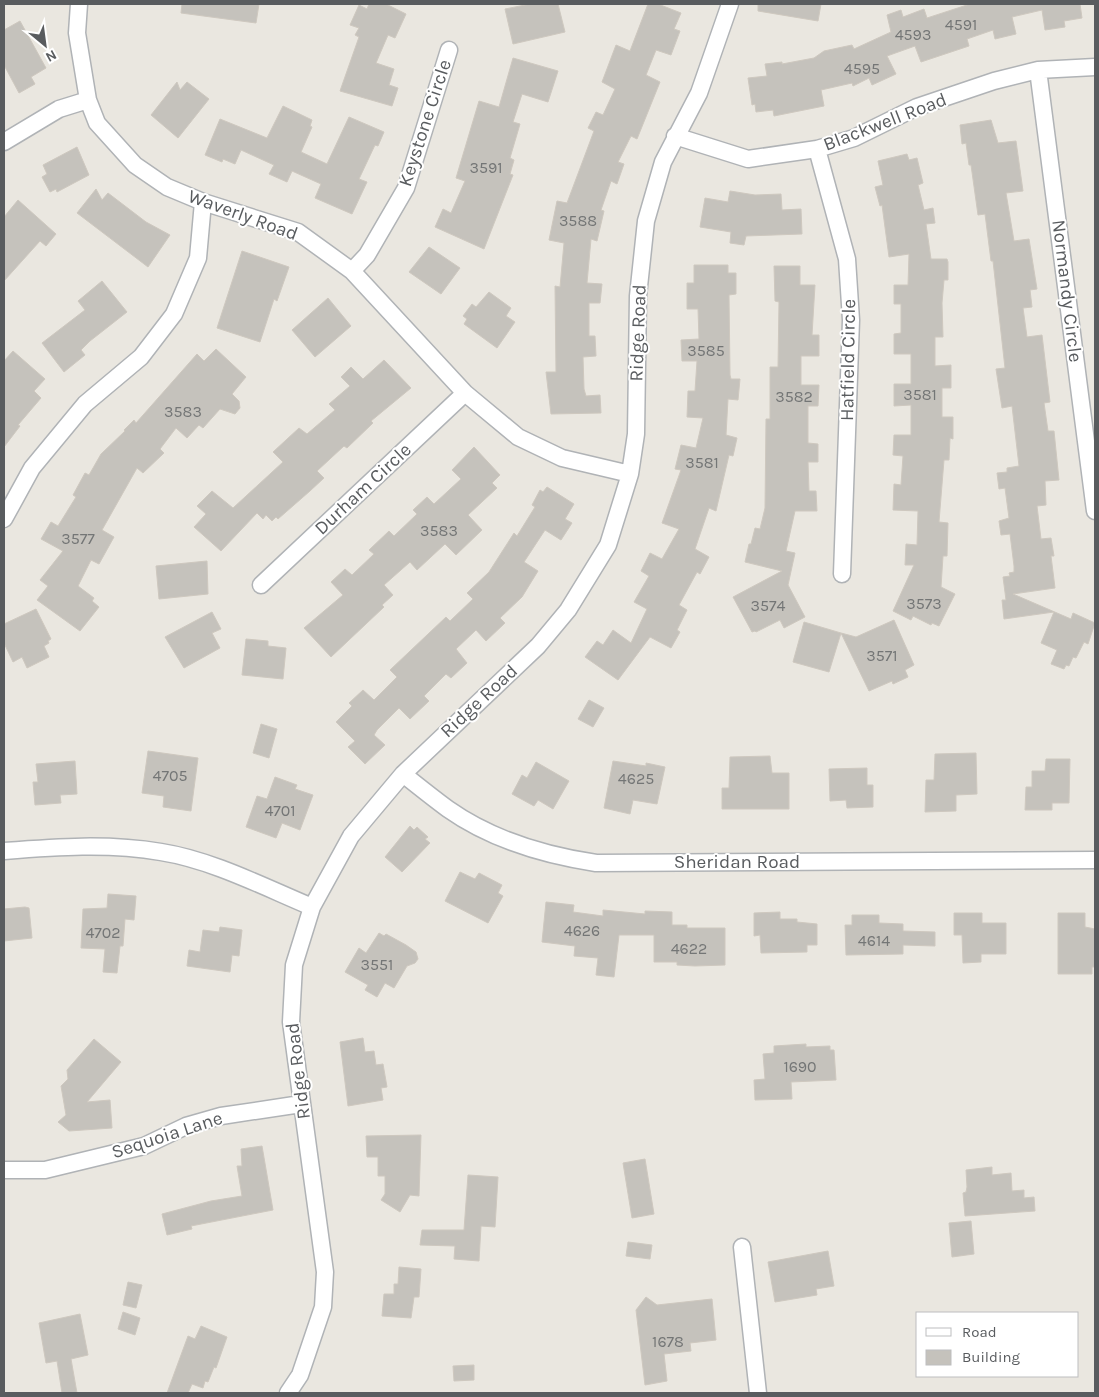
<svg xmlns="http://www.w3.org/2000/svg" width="1099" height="1397" viewBox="0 0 1099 1397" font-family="Karla,sans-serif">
  <rect width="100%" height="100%" fill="#eae7e0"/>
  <path fill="#c5c2bc" stroke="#cec8bf" d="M182,4H259L256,23L181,13Z
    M369,4H386L406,14L395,38L388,35L376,63L394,69L389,85L398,88L392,106L340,91L359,37L355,35L359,28L350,25L359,5L367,9Z
    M530,4H558L565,32L513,44L505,9Z
    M648,4H658L681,13L674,29L680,31L671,55L656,50L646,75L660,82L637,139L631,136L618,162L624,164L617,184L611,181L601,210L604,211L597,241L591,239L587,283L602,284L600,303H589V336H595L596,356L583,357L584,389L586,396L600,395L601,413L551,414L546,372H556L555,286L560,287L564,243L549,240L557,201L567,203L594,131L588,128L596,112L603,115L615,89L602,82L616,45L630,51Z
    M758,4H821L818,21L758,11Z
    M970,4H1080L1082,18L1064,21L1065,27L1045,30L1042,10L1012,17L1016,34L995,39L993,30L967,39L969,46L921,62L915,46L887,56L896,74L872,85L869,78L853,86L852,83L821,90L824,106L774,116L773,110L756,112L755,104L752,105L748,78L767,76L765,64L782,62V64L814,58L824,51L852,45L854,49L891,32L887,15L901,10L903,17L924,9L927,18Z
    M20,21L46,68L31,77L35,84L19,93L4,65V30Z
    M513,58L558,71L548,102L522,94L513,122L520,124L510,158L514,160L510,174L513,175L484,249L435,227L443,209L451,213L465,181L456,178L479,101L499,107Z
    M177,82L180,90L187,82L209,99L178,138L151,115Z
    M283,106L312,120L310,126L312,127L301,152L327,164L349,117L384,132L378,146L375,145L359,179L367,182L352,214L315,198L321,184L292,171L287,182L269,174L274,165L241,150L235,164L223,159L222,162L205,155L220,119L267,138Z
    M991,120L998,143L1016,141L1023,191L1006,193L1014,241L1029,239L1037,289L1030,290L1032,307L1023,308L1027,337L1042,335L1050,402L1044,403L1048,431H1054L1059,480L1045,481L1046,505L1037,506L1041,539L1051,538L1054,556H1051L1055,588L1013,594L1071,619L1073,613L1095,623L1088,644L1084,642L1076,658L1073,657L1069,666L1066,665L1064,669L1051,664L1057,650L1041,643L1054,612L1004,619L1002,600H1006L1003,577L1010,576L1009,573L1014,572V566L1010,534L1001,535L999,521L1009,518L1005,488L999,489L997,473L1007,472V468L1019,466L1012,406L1002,408L996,369L1005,368L993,261H991L985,214L978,215L971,165H969L966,143L962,144L960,125Z
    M77,147L89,175L57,192L56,189L50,192L42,177L47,174L43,165Z
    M907,154L909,160L917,158L923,183L918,185L924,210L933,208L935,223L926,224L931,259H947L948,262V280H944L942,303L943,337H935V366L951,365V388H942V417H953V439L950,438L949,460H944L939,522L948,523L947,556H943L941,587L955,594L939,626L932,623L931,625L913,616L911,620L893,611L914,565H905L906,544L917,545L918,511L893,510L894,484L901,485L903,456L893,455L894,435H911V405L894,406V384H911V354H894V334L901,333V304H894V285H908L909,254L889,257L882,205L880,206L875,187L883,185L878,161Z
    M96,189L102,200L108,193L146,222L170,235L148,267L77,213Z
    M730,191L755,195L781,194L782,210L801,209L802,234L746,236L744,245L730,243L731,232L700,227L705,198L728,202Z
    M18,200L56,234L46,246L40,241L4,281V217Z
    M429,247L460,268L441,294L409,272Z
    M242,251L289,267L277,301L274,299L260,342L217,328Z
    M694,265H728V273H736V294L729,295L730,375L731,379H740L738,400L728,399L726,435L737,438L733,456L729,455L716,511L709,508L695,549L709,557L700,574L697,572L679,605L687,610L677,630L680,632L671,648L650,637L618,680L585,657L597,641L603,645L613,630L631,643L647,609L634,602L649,576L641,571L650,553L662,559L679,529L662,523L681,470L675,469L681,445L696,448L703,418L687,417L688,391H695L697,361H682L681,340L699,339L698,309H687V283H694Z
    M774,266H800V285H815L812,335H819V356H801V385H819L818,406H808V443L818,444V462H808L809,491H816L817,511H795L786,551L795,553L788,585L805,617L784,628L780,620L756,632L755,631L752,632L733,597L782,571L745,562L749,544H751L755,528L760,529L765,508L766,419H770V367H778L779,302L775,301Z
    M102,281L127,312L90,341L81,350L85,355L64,372L42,343L85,310L78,301Z
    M489,292L511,308L506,316L515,322L497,348L464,324L467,319L463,316L472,304L476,307Z
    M328,298L351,326L315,357L292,330Z
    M216,349L246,377L232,394L239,401L240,408L235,414L220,409L203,428L199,425L187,438L176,428L160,449L164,453L143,473L137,468L102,530L114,537L99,564L91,560L78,586L94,598L92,601L99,607L80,631L37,600L48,586L40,580L63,551L41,539L51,522L58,526L76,497L73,495L85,473L89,475L101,454L125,431L124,430L134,420L136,423L197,354L204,361Z
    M13,351L45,379L34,391L41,398L18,425L20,426L4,447V361Z
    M384,360L411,388L371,421L373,423L347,448L344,446L317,471L324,478L310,491L278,519L276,517L272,521L266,515L263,519L257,513L221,551L194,527L206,514L197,506L212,491L233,508L283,462L273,452L299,428L307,434L335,410L329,404L350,386L341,377L351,367L363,379Z
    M474,447L500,475L492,483L497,488L468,515L482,530L456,555L445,544L417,570L410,562L384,585L393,595L382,605L384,607L331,657L304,628L343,595L331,582L345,569L352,575L374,554L369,550L389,531L394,536L417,514L413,510L427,497L434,504L461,479L452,470Z
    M547,487L574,504L565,519L572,523L561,540L545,530L524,562L538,571L522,597L500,618L505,623L486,641L476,630L456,649L467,663L451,678L446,674L424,696L429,701L410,719L399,708L377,730L374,735L385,745L365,764L348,747L355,741L336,722L352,706L349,703L363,690L374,700L397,677L390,670L446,617L450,621L473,599L467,593L489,572L514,533L517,536L535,507L532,505L540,490L543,492Z
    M207,561L208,594L159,599L156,566Z
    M36,609L51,639L48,641L49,643L44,646L49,657L27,668L22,657L13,662L4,643V624Z
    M212,612L221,629L212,633L220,648L184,668L165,637Z
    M894,620L914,665L905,670L908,677L893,684L892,681L869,691L841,633L856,637Z
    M804,622L841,633L829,672L793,662Z
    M246,639L268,641V646L286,648L283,679L242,675Z
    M589,700L604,708L593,727L578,719Z
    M261,724L277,729L269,758L253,753Z
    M148,751L198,758L191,811L163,807L164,796L142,793Z
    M976,753L977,794L956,795V811L925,812L926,780H934L935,754Z
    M770,756L772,773H789V809H722V788H729L730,757Z
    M1046,759H1070L1069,803H1052V810H1025L1026,787H1032V771H1045Z
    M75,761L77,794L60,795L61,803L35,805L33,782H38L36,764Z
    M613,761L646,766V763L665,767L657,804L633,800L630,814L604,808Z
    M536,762L569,781L553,809L538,800L534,806L512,794L522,775L527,778Z
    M867,768V785H873V807L847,808L846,800L830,801L829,769Z
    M275,777L297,785L295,789L313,795L300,830L282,823L276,838L246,827L257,796L267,799Z
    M410,826L414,830L417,827L428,837L425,839L430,843L402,872L385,857Z
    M460,872L475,879L479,873L502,885L498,893L503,896L488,923L445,901Z
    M108,894L136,896L134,920L125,919L123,946H120L117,973L103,972L105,949L81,948L83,909L107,908Z
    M546,902L574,905L573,912L603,916V910L645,914V911L672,912V925H687V928H725V965L695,966L677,965V962H654V935H619L614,977L596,975L598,958L574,956L575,946L542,942Z
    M25,907L29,908L32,938L4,941V909Z
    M780,912V919H797V922L817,924V945H807V952L761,953L760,935L754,936V913Z
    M954,913H982V923H1006V954H981V962L963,963L962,935H954Z
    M1058,913H1085V927L1095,929V967H1092V974H1058Z
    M852,915H879V923L903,924V931L935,932V946L903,945V954L846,955L845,925H852Z
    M220,927L242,930L239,956L232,955L230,972L187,966L189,950L200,952L203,930L219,932Z
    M379,933L384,936L386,934L406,945L416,952L418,959L415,963L407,966L394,988L385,983L377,997L365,990L368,985L345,972L359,948L366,953Z
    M363,1038L365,1052L374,1051L376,1065L383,1064L387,1087L381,1088L383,1100L348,1106L340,1042Z
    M94,1039L121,1062L87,1102L110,1100L112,1128L69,1131L58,1122L66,1115L61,1086L68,1079L67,1070Z
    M806,1044V1047L830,1046V1050H834L836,1080L791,1082L792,1099L755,1100L754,1080L765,1079L763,1054L774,1053V1046Z
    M421,1135L419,1196L410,1195L400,1212L381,1200L385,1194V1176H378V1157H367L366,1136Z
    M262,1146L273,1210L191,1226L192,1229L167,1235L162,1214L211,1201L242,1196L237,1166H242L241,1149Z
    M645,1159L654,1214L632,1218L623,1163Z
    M992,1167V1175L1011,1173L1012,1191L1024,1190V1198L1034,1197L1035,1211L965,1216L963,1193L966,1192L967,1187L966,1170Z
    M468,1175L498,1177L495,1227L481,1226L479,1261L454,1259L455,1246L420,1245L422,1230H464Z
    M971,1221L974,1254L952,1257L949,1223Z
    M628,1242L652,1245L650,1259L626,1256Z
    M828,1251L834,1286L816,1289L817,1295L775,1302L768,1262Z
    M399,1267L421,1269L419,1297H414L411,1318L382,1316L384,1294H394V1284H398Z
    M128,1282L142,1285L136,1308L123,1305Z
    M646,1297L657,1305L712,1299L716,1340L690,1343L691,1351L664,1354L667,1381L645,1385L636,1310Z
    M123,1312L140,1318L135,1335L118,1329Z
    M80,1314L88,1355L71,1359L77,1393H62L57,1361L46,1363L39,1323Z
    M201,1326L227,1337L216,1368L214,1367L208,1382L205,1381L203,1388L192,1384L188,1393H167L188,1336L195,1339Z
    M474,1365V1380L454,1381L453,1366Z"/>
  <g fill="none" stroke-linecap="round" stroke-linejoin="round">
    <g stroke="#b0b3b6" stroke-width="19">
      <path id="street" d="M79,4L77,33L88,100L97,123L135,165L167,187L203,202L298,232L352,271L465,393L518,437L562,458L630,474
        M1038,70L1095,511
        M675,136L748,159L817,149L854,138L917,107L994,81L1038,70L1095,67
        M4,142L59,109L88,100
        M817,149L847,259L851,320L842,574
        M352,271L367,255L406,188L449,50
        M4,519L32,468L85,404L141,357L174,314L198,258L203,202
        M261,585L465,393
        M403,774C418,786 433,798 448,809C492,840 543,855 596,863L1095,860
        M4,851C56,847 108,843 161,852C212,860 264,887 312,907
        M4,1170H45L144,1146L186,1126L221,1116L301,1104
        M742,1247L758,1393
        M288,1393L300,1375L323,1307L325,1272L291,1022L294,965L312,907L351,836L403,774L538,646L568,610L608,545L630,474L636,434L638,296L646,221L663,162L699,93L730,4"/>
    </g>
    <use href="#street" stroke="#fff" stroke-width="16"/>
  </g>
  <g text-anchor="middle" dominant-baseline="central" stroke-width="4" stroke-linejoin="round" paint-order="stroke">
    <g font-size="16" fill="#747676">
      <text x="961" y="24">4591</text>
      <text x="913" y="34">4593</text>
      <text x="862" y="68">4595</text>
      <text x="486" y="167">3591</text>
      <text x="578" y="220">3588</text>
      <text x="706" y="350">3585</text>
      <text x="920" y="394">3581</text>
      <text x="794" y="396">3582</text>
      <text x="183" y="411">3583</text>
      <text x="702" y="462">3581</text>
      <text x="439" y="530">3583</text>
      <text x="78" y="538">3577</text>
      <text x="924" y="603">3573</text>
      <text x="768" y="605">3574</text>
      <text x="882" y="655">3571</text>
      <text x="170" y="775">4705</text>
      <text x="636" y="778">4625</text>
      <text x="280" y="810">4701</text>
      <text x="582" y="930">4626</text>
      <text x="103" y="932">4702</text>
      <text x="874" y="940">4614</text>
      <text x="689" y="948">4622</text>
      <text x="377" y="964">3551</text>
      <text x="800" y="1066">1690</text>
      <text x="668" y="1341">1678</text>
    </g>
    <g font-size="19" fill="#595c5f" stroke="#fff">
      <text transform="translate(885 122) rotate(-21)">Blackwell Road</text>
      <text transform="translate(425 123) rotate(-72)">Keystone Circle</text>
      <text transform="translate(243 215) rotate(20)">Waverly Road</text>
      <text transform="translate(1067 291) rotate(83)">Normandy Circle</text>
      <text transform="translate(638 333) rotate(-88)">Ridge Road</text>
      <text transform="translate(848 360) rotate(-89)">Hatfield Circle</text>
      <text transform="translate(363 489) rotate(-43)">Durham Circle</text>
      <text transform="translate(479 701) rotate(-43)">Ridge Road</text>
      <text x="737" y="862">Sheridan Road</text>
      <text transform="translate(298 1071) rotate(-97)">Ridge Road</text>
      <text transform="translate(167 1135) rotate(-18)">Sequoia Lane</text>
    </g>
  </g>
  <rect width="1099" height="1397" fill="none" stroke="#595c5f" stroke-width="10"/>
  <rect x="916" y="1312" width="162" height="65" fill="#ffffff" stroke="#bdbebf"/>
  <rect x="926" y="1328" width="25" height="8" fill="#ffffff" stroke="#bdbebf"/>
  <text x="962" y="1337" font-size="15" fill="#595c5f">Road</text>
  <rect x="926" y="1350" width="25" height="15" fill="#c5c2bc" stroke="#bdbebf"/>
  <text x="962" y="1362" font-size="15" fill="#595c5f">Building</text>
  <g transform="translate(45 45) rotate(151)" stroke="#ffffff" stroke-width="4" paint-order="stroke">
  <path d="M0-4L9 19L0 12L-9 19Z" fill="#595c5f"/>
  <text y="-8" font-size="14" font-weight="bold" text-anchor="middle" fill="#595c5f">N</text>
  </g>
</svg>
